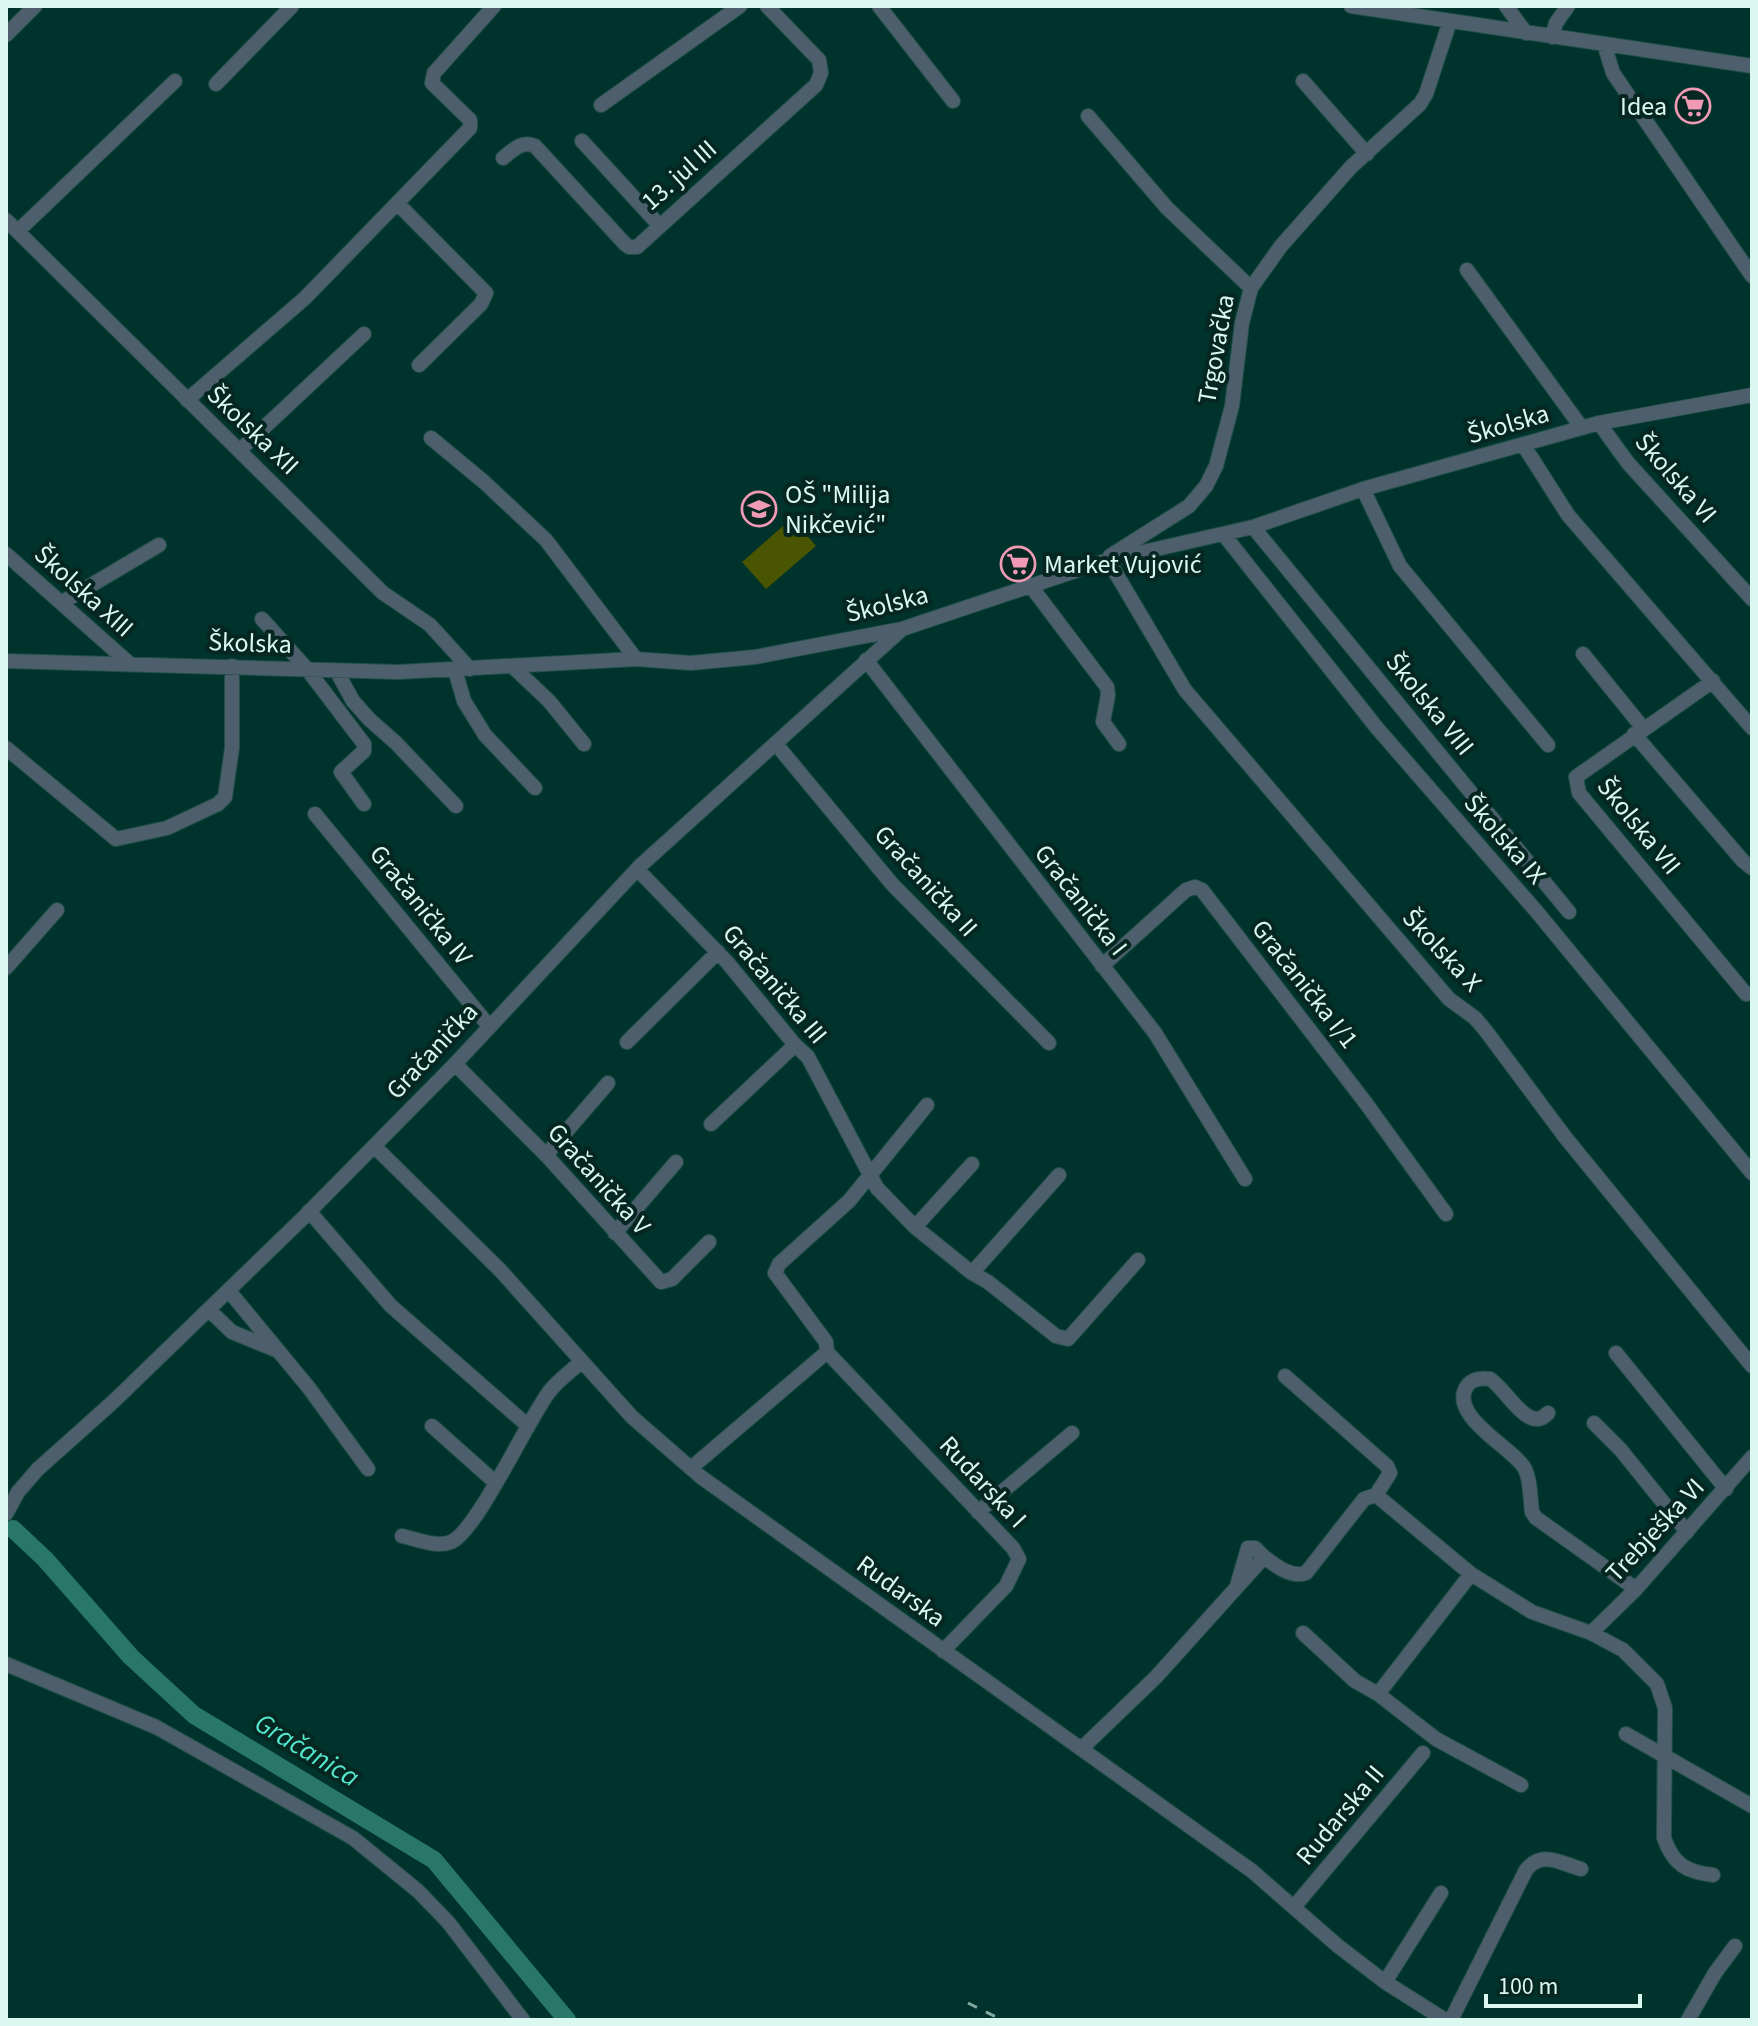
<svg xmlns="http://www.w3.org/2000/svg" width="1758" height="2026" viewBox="0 0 1758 2026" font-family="'Source Sans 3',sans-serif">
  <rect width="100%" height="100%" fill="#00332b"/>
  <path fill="#495501" d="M792,518L816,546L766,589L742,562Z"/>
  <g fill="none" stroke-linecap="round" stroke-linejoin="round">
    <path stroke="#287769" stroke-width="18" d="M13,1529L45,1559L131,1657L194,1715L434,1860L567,2020"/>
    <g stroke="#1f4f47" stroke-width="16">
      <path id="minor" d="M879,6L953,101
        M1351,6L1752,66
        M1506,6L1526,33
        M6,35L35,6
        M1552,37L1556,23L1568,6
        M1604,44L1613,73L1752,276
        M1303,81L1367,154
        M216,84L292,6
        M601,105L740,6
        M1088,116L1167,208L1251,288
        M582,141L659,225
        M503,158C513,150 522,140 535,146L625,244L629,247H637L816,85L821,73L819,60L767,6
        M397,203L486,293L481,304L419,365
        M6,220L383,593L430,625L470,669
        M18,231L175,81
        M1467,270L1582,428
        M187,400L305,298L470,128V120L432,83L434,73L494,6
        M1599,423L1628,463L1752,599
        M431,438L484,482L546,540L636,659
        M1524,446L1568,515L1752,728
        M240,450L364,334
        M1363,489L1400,566L1548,745
        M1253,527L1569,912
        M1224,535L1377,728L1537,912L1752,1173
        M6,554L130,664
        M1110,556L1189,506L1206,486L1216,466L1232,406L1242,323L1251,288L1281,246L1351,167L1420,104L1426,94L1450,21
        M1108,560L1185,690L1449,999L1475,1018L1486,1031L1565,1137L1752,1366
        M1030,585L1107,687L1108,695L1103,722L1119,744
        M61,603L159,545
        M262,619L307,669L364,744V751L341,772L364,804
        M1583,654L1643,728
        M866,660L1155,1033L1245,1179
        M6,661L398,672L636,659L691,663L755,657L902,629L1108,560L1253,527L1363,489L1599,423L1752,395
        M512,666L549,701L584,744
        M455,670L464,701L485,735L535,788
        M337,672L353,701L369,719L396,743L456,806
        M1713,681L1576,777L1579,793L1746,994
        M1634,734L1743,861L1752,868
        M776,744L892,884L1049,1043
        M6,748L116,839L167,828L218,804L225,797L232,748V666
        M315,814L489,1026
        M637,869L727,962L795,1045L808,1057L877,1188L915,1227L972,1273L988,1282L1056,1336L1068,1339L1138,1260
        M1102,966L1186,890L1195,887L1202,890L1365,1102L1446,1214
        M6,968L57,910
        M627,1042L718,952
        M455,1064L546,1155L661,1282L672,1279L709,1242
        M711,1124L795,1045
        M374,1146L500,1270L632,1417L701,1477L1252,1871L1338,1946L1385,1982L1445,2020
        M546,1155L608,1083
        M309,1211L391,1306L527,1425
        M915,1227L972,1164
        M615,1233L676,1162
        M972,1273L1059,1175
        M229,1291L309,1388L368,1469
        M209,1310L232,1332L276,1350
        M827,1352L1013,1548L1019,1559L1006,1586L943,1651
        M1616,1353L1726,1489
        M1285,1376L1387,1466L1390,1473L1376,1495L1471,1574L1532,1612L1591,1633L1623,1650L1657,1684L1665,1708L1664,1838C1673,1864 1686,1872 1713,1875
        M1548,1413C1528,1435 1506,1388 1490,1379C1482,1378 1472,1379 1467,1386C1447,1416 1515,1449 1525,1469C1531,1481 1530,1498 1532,1512L1536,1518L1636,1589
        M1594,1423L1620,1449L1687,1532
        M432,1426L496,1483
        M691,1468L827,1352L826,1342L775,1273L779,1264L849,1201L927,1105
        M978,1512L1072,1433
        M6,1514L18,1492L38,1469L114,1401L302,1219L455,1064L640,866L902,629
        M402,1536C417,1539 437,1548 451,1542C477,1531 527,1421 549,1392C557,1381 570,1372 581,1362
        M1264,1557C1276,1566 1291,1578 1306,1573L1364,1499L1376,1495
        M1303,1633L1355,1681L1378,1694L1436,1739L1521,1785
        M1591,1633L1636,1589L1752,1457
        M6,1664L156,1727L353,1838L418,1891L448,1922L523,2020
        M1378,1694L1471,1574
        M1626,1734L1752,1806
        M1081,1749L1156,1677L1264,1557L1255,1548H1248L1237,1586
        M1294,1907L1423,1753
        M1385,1982L1441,1893
        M1451,2020L1526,1870C1542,1850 1560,1863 1581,1869
        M1688,2020L1715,1973L1735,1946"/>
    </g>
    <use href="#minor" stroke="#4d5f6c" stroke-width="14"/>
    <path stroke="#83aaa2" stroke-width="3" stroke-dasharray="10 10" stroke-linecap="butt" d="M968,2003L1002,2020"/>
  </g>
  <defs>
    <g id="supermarket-ring" transform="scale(1.8)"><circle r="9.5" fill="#062721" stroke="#f09ab6" stroke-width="1.5"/><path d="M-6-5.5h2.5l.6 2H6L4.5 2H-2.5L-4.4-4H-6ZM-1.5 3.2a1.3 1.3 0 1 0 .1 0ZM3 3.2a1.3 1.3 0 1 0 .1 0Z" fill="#f09ab6"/></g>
    <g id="school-ring" transform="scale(1.8)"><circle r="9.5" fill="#062721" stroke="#f09ab6" stroke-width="1.5"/><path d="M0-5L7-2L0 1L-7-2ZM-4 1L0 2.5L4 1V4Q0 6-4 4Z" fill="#f09ab6"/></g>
  </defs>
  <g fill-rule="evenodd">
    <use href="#supermarket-ring" x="1693" y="106"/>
    <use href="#school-ring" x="759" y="509"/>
    <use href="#supermarket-ring" x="1018" y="564"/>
  </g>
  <g text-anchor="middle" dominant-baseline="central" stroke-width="8" stroke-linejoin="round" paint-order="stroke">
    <g font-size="26" fill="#daf8f0" stroke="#062721" text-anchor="start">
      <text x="1667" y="106" text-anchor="end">Idea</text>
      <text x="785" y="494">OŠ "Milija<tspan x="785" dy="30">Nikčević"</tspan></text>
      <text x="1044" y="564">Market Vujović</text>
    </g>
    <g font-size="26" fill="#daf8f0" stroke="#062721">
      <text transform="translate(679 175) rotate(-42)">13. jul III</text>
      <text transform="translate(1216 349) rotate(-80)">Trgovačka</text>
      <text transform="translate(1508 424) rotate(-16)">Školska</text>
      <text transform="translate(253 430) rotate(44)">Školska XII</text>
      <text transform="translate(1676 478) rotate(49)">Školska VI</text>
      <text transform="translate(84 591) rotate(42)">Školska XIII</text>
      <text transform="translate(887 604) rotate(-14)">Školska</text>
      <text transform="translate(250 643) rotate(2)">Školska</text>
      <text transform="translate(1430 704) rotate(51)">Školska VIII</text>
      <text transform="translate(1639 826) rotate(51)">Školska VII</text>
      <text transform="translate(1505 839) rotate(49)">Školska IX</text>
      <text transform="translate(926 881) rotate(48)">Gračanička II</text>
      <text transform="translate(1081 900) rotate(52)">Gračanička I</text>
      <text transform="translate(421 905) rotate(51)">Gračanička IV</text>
      <text transform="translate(1442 950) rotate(47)">Školska X</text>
      <text transform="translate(775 984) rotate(50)">Gračanička III</text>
      <text transform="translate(1305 984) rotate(52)">Gračanička I/1</text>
      <text transform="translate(432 1051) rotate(-47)">Gračanička</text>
      <text transform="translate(599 1179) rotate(48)">Gračanička V</text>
      <text transform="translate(983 1482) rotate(47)">Rudarska I</text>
      <text transform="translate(1655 1530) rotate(-47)">Trebješka VI</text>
      <text transform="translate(901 1591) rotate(36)">Rudarska</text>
      <text transform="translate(1340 1815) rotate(-50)">Rudarska II</text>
    </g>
    <g font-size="28" font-style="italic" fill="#54e7cd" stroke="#062721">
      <text transform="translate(307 1750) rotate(31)">Gračanica</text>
    </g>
  </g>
  <rect width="1758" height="2026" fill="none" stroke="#daf8f0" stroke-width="16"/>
  <path d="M1486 1994v12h154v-12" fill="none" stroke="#daf8f0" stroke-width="4"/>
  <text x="1498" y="1994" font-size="24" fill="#daf8f0" stroke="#062721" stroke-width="6" paint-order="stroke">100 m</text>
</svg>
